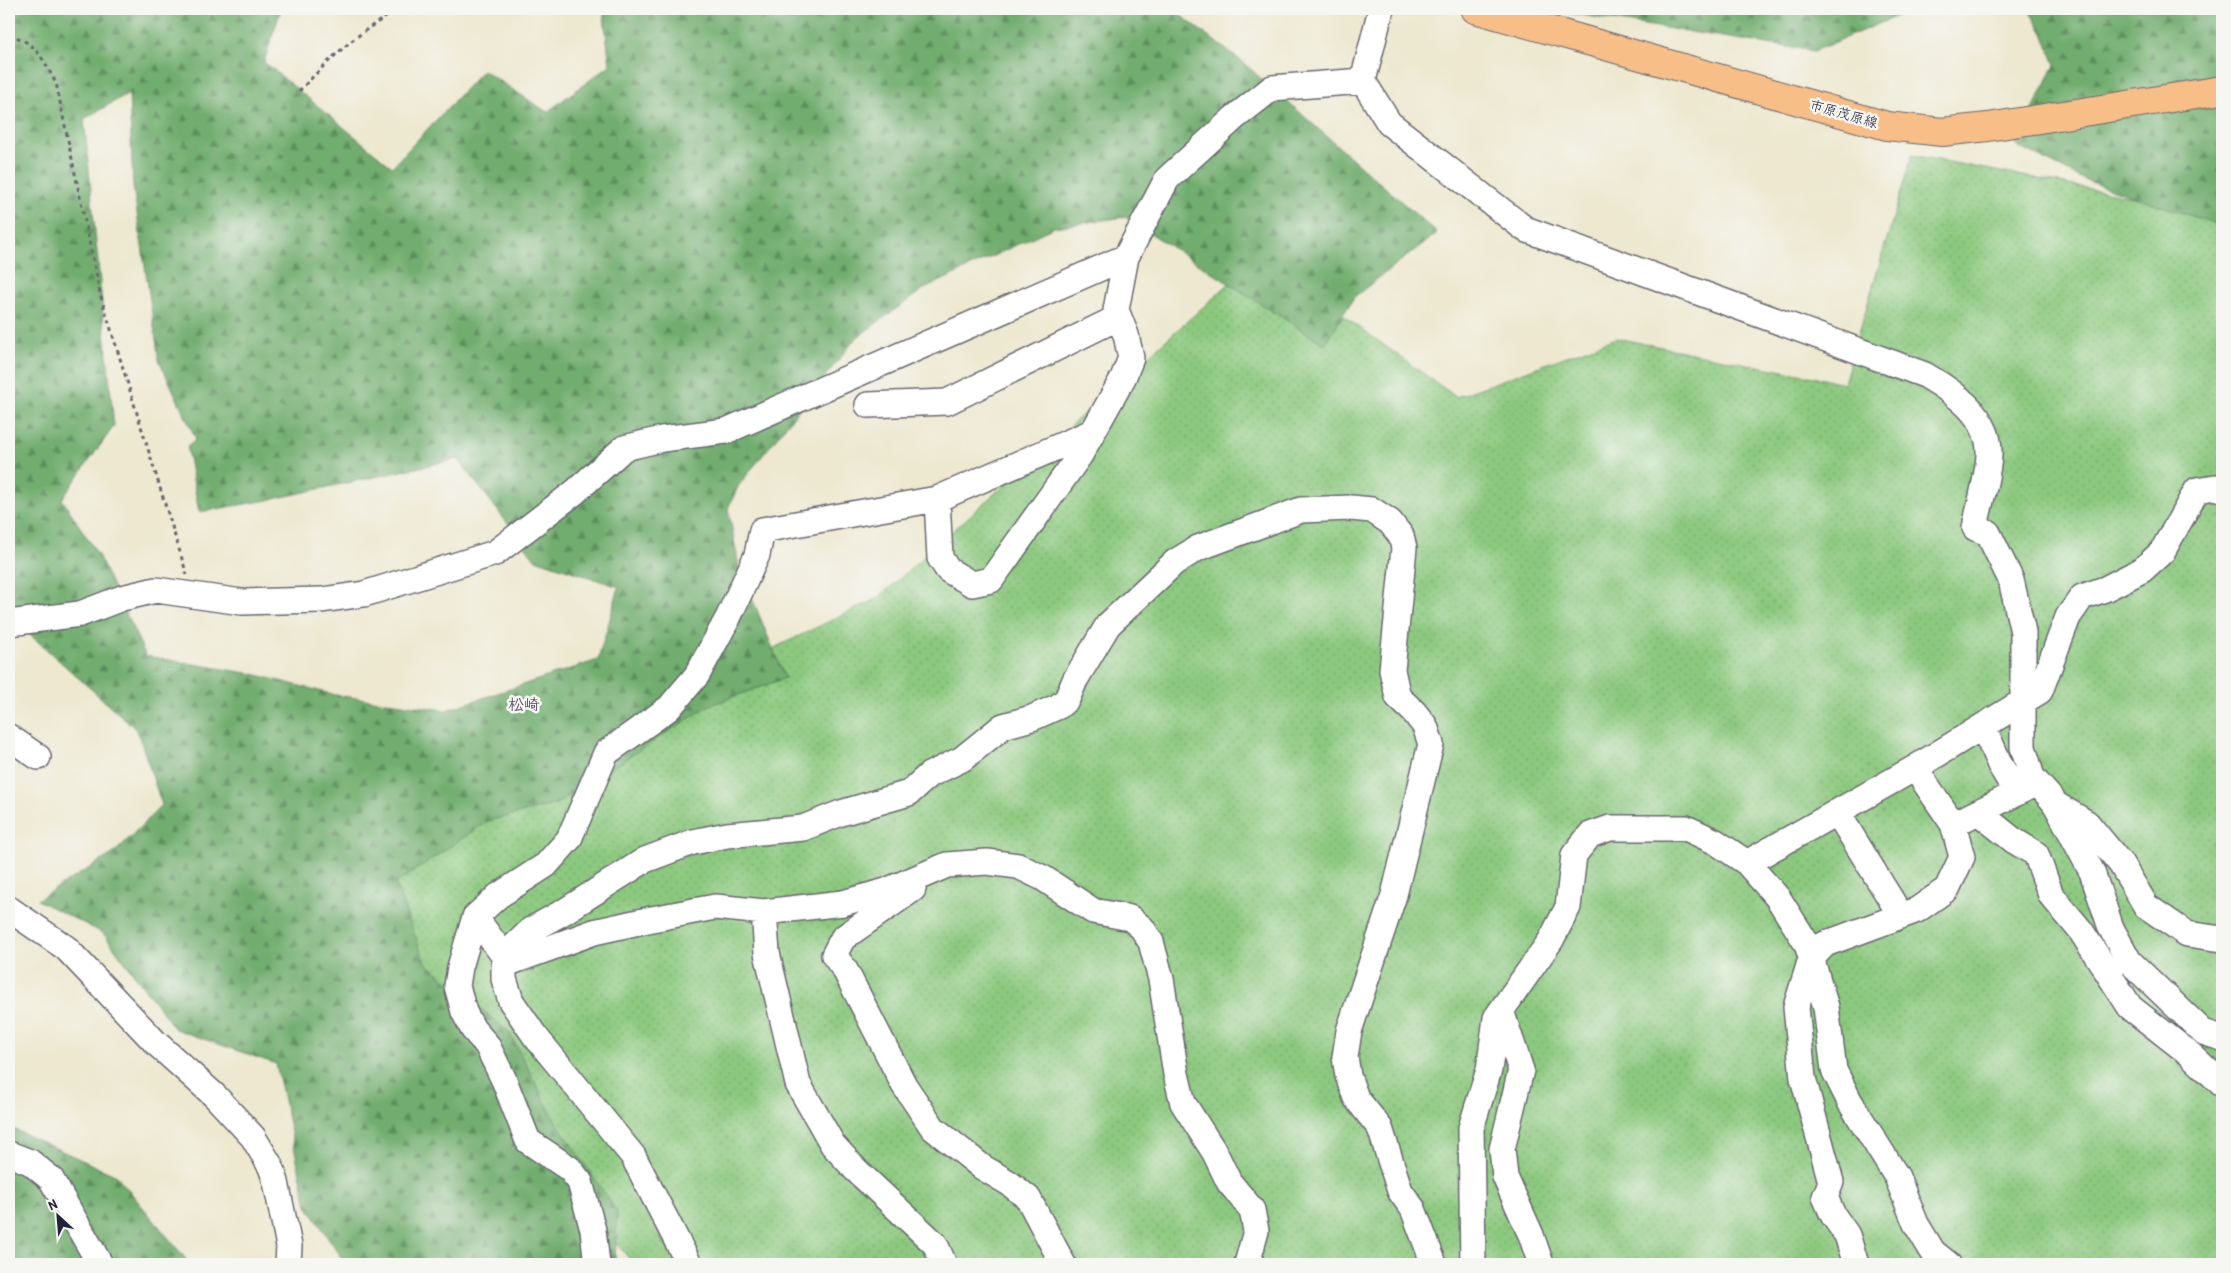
<svg xmlns="http://www.w3.org/2000/svg" width="2231" height="1273" viewBox="0 0 2231 1273" font-family="'Patrick Hand','Klee One',sans-serif">
  <defs>
    <pattern id="grass-dots" width="8" height="8" patternUnits="userSpaceOnUse" patternTransform="scale(1.25)"><rect width="8" height="8" fill="#8cc97f"/><path d="M2 2h.1M6 6h.1" fill="none" stroke="#78ac6f" stroke-width="1.8" stroke-linecap="round"/></pattern>
    <pattern id="forest-firs" width="22" height="20" patternUnits="userSpaceOnUse" patternTransform="scale(1.25)"><rect width="22" height="20" fill="#71ad6e"/><path d="M5 1l3.5 6h-7zM16 11l3.5 6h-7z" fill="#5c8c5c"/></pattern>
  </defs>
  <rect width="100%" height="100%" fill="#f6f6f2"/>
  <filter id="ink" filterUnits="userSpaceOnUse"><feTurbulence type="fractalNoise" baseFrequency=".02" numOctaves="2"/><feDisplacementMap in="SourceGraphic" scale="10" xChannelSelector="R" yChannelSelector="G"/><feConvolveMatrix kernelMatrix="1 2 1 2 8 2 1 2 1" color-interpolation-filters="sRGB"/></filter>
  <filter id="wash" filterUnits="userSpaceOnUse"><feTurbulence type="fractalNoise" baseFrequency=".0096" numOctaves="4" result="noise"/><feDisplacementMap in="SourceGraphic" scale="20" xChannelSelector="R" yChannelSelector="G"/><feGaussianBlur stdDeviation="1.12" result="paint"/><feColorMatrix in="noise" values="0 0 0 0 0 0 0 0 0 0 0 0 0 0 0 0 0 1.4 0 .05"/><feComposite in="paint" operator="in"/></filter>
  <g filter="url(#wash)">
    <rect width="100%" height="100%" fill="#ede8cf"/>
    <path fill="url(#grass-dots)" stroke="#57765d" d="M1912,155L2222,214V1264H634L450,1050L358,848L878,598L1260,256L1456,397L1616,338L1844,383Z"/>
    <path fill="url(#forest-firs)" stroke="#4a6854" fill-rule="evenodd" d="M9,9H281L264,62L392,167L483,70L547,112L610,65L603,9H1172L1240,60L1437,233L1354,297L1325,345L1125,217L1054,227L922,290L855,339L739,485L728,508L739,566L785,678L708,706L556,804L488,821L395,884L425,962L509,1032L553,1117L617,1212L615,1264H346L307,1206L276,1064L175,1029L103,933L37,900L114,853L162,805L137,730L9,616ZM129,93L133,186L159,360L196,439L187,446L199,512L268,500L458,459L535,559L619,587L598,660L446,710L335,695L253,674L146,656L97,553L62,499L114,426L84,119Z
      M1550,9H1914L1814,51L1560,12Z
      M2028,9H2222V226L2087,181L2015,145L2055,65L2043,33Z
      M9,1127L117,1176L190,1264H9Z"/>
  </g>
  <g filter="url(#ink)">
    <g fill="none" stroke-linecap="round" stroke-linejoin="round">
      <g stroke="#69676f" stroke-width="28">
        <path id="minor" d="M1381,9L1363,81L1389,123L1525,229L1925,375C1954,392 1991,417 1989,455C1988,477 1979,506 1975,528L1988,533L2011,580L2023,632V747L2032,777L2055,803L2092,872L2111,928L2129,961L2203,1032L2222,1038
          M868,405L947,402L1119,317
          M937,499L1092,432
          M9,623L80,614L122,598L156,590L242,602L322,600L364,594L495,553L575,492L624,448L662,439L726,431L1126,257
          M1983,726L2000,765L2017,793
          M9,737L38,757
          M2055,804L2087,823L2121,864L2146,906L2187,934L2222,939
          M1837,812L1901,916
          M1978,812L2013,840L2036,854L2051,895L2081,931L2130,1007L2191,1055L2222,1084
          M1964,819L2037,783
          M1747,863L1915,768L2040,691L2068,617L2082,597L2105,589L2142,570L2162,552L2197,490L2215,487L2222,489
          M913,889L843,938L834,955L845,970L904,1085L933,1128L982,1167L1009,1183L1028,1198L1063,1264
          M9,909L66,948L156,1043L215,1096L253,1137L271,1167L276,1182L289,1246L288,1264
          M764,912L767,953L798,1084L833,1145L856,1170L935,1244L944,1264
          M475,917L460,967L457,986L464,1012L473,1029L487,1045L504,1080L528,1141L570,1169L580,1182L593,1230L597,1264
          M1501,1011L1521,1070L1502,1149L1505,1177L1531,1235L1541,1264
          M9,1154L30,1162L51,1179L100,1264
          M689,1264L633,1156L535,1036L511,1001L504,979V956L531,930L565,911L645,860L693,842L727,835L803,828L841,813L909,793L929,775L962,759L1003,726L1032,718L1059,706L1067,699L1075,680L1108,625L1175,562L1198,548L1301,510L1351,508L1372,510L1390,522L1401,536L1404,548L1392,670L1398,697L1414,712L1425,726L1431,744L1394,895L1349,1031L1345,1057L1348,1076L1356,1098L1380,1128L1400,1191L1413,1209L1434,1264
          M1247,1264L1256,1231L1252,1210L1229,1182L1215,1153L1183,1103L1176,1074L1161,979L1151,942L1142,928L1130,918L1093,911L1043,878L1018,866L987,862L947,865L886,891L843,903L764,912L715,907L652,919L594,932L514,961L504,956L475,917L498,896L546,865L569,839L606,753L669,708L697,675L728,618L757,555L762,530L937,499L940,558L948,570L972,584L991,580L1080,455L1123,378L1131,358L1126,335L1116,310L1126,257L1167,179L1234,118L1272,88L1363,81
          M1473,1264L1471,1128L1489,1070L1496,1018L1551,940L1568,907L1574,855L1590,835L1610,828H1686L1716,842L1747,863L1778,898L1807,944L1826,1007L1834,1070L1850,1102L1897,1177L1916,1224L1933,1252L1948,1264
          M1856,1264L1847,1235L1833,1215L1825,1197L1831,1182L1803,1078L1796,1007L1811,959L1825,944L1917,910L1947,889L1962,857L1953,824L1915,768"/>
      </g>
      <g stroke="#69676f" stroke-width="30">
        <path id="major" d="M1475,9L1887,126L1942,132L1988,127L2222,90"/>
      </g>
      <path stroke="#69676f" stroke-width="3" stroke-dasharray="4 4" stroke-linecap="butt" d="M9,35C37,42 43,60 56,83L101,297L187,575
        M299,91C330,59 360,29 401,9"/>
      <use href="#minor" stroke="#fff" stroke-width="25"/>
      <use href="#major" stroke="#f7be88" stroke-width="28"/>
    </g>
  </g>
  <g text-anchor="middle" dominant-baseline="central" stroke-width="5" stroke-linejoin="round" paint-order="stroke">
    <g font-size="14" fill="#22223b" stroke="#f6f6f2">
      <text transform="translate(1844 113) rotate(16)">市原茂原線</text>
    </g>
    <g font-size="16" font-weight="bold" fill="#604f6b" stroke="#f6f6f2">
      <text x="524" y="704">松崎</text>
    </g>
  </g>
  <rect width="2231" height="1273" fill="none" stroke="#f6f6f2" stroke-width="30"/>
  <g transform="translate(58 1216) rotate(334)" stroke="#f6f6f2" stroke-width="4" paint-order="stroke">
  <path d="M0-4L9 19L0 12L-9 19Z" fill="#22223b"/>
  <text y="-8" font-size="14" font-weight="bold" text-anchor="middle" fill="#22223b">N</text>
  </g>
</svg>
